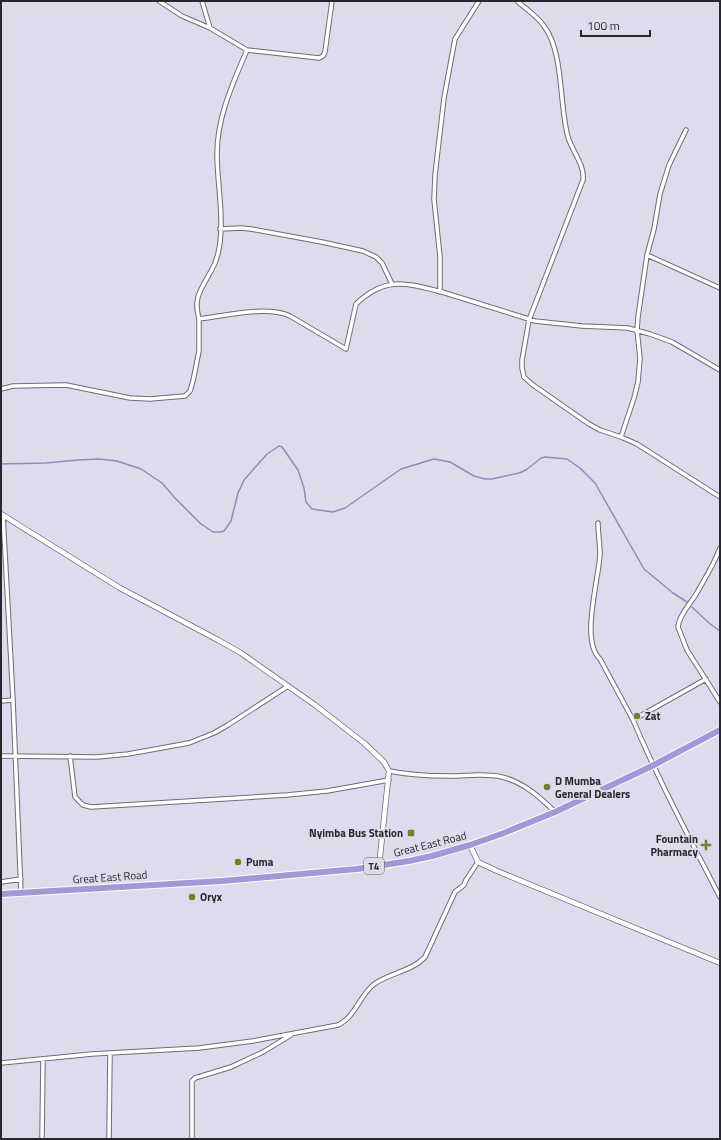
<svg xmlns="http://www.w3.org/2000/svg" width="721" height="1140" viewBox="0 0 721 1140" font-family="'Titillium Web',sans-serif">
  <rect width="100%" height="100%" fill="#dedcec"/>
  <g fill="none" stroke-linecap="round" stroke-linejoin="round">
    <path stroke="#918ab8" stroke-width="1.5" d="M1,464L46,463L78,460L99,459L117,461L141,469L162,483L174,497L201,524L213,532H221L224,531L231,521L238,493L244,480L267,454L279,446L282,447L298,470L304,488L306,502L312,509L333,512L345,508L401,469L434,459L450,462L474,476L485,479H492L519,473L526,470L541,458L545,457L567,459L580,468L595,483L644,569L673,593L687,602
      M692,607L709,623L720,631"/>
    <g stroke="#6e6c7a" stroke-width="5.5">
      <path id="minor" d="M159,1L182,16L210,28L247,50L319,58L323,56L325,52L332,1
        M202,1L210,28
        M517,1C526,9 537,16 544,26C564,52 559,105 568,137C572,151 585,165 583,180L529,320L522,360V368L524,377L533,385L589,424L600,430L621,437L637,444L720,497
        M220,229L241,228L251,229L322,242L363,251L376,257L382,263L392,284
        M647,255L720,288
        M440,292V257L434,199L435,175L444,98L455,39L479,1
        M199,319C193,297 201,290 211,271C216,263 219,252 220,242C224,214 217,183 217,154C217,117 233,83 247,50
        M1,389L13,386L66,385L130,398L150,399L185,396L190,391L193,381L199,351V319C224,316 267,305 290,316L346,349L356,304C385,276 406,283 442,292L535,321L582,326L628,328L650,334L672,342L720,370
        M621,437L634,398L638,382L640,358L637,330L638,317L647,255L654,229L660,194L669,165L686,130
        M3,515L13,700L21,893
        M598,523C598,533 600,544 600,554C599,579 580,641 600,659L633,720
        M720,548C714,565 704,580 695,596C689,605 679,616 678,627L687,650L720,702
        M706,679L633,720C659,781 690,839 720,897
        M1,701L13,700
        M1,756L97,757L128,754L189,743L214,733L228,725L288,686
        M70,756L75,797L83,805L91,807L287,795L327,791L389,780
        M389,771C409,775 430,776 450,776C467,776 486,773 502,777C523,782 540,797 555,812
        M1,882L21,879
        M1,1063L92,1054L199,1048L253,1041L338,1025C355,1017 359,997 373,985C388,973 411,972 425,957L455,892L464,885L466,880L478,862
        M42,1139L43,1059
        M109,1139L110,1054
        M192,1139V1081L195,1078L231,1067L263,1052L291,1035"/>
    </g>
    <g stroke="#6e6c7a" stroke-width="6">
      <path id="tertiary" d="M1,514L120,588L218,640L241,653L315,705L364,743L384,762L389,771L379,866
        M470,845L478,862L497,871L720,963"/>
    </g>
    <g stroke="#fff" stroke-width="8">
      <path id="trunk" d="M1,894L222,881L357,869L409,861L432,856L470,845L504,833L555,812L652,766L720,730"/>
    </g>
    <use href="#minor" stroke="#fff" stroke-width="3.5"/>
    <use href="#tertiary" stroke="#fff" stroke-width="4.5"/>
    <use href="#trunk" stroke="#a497d7" stroke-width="6"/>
  </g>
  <g fill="#797d27" stroke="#dedcec" stroke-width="1.5">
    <circle cx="637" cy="716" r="4"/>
    <circle cx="547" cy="787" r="4"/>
    <rect x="407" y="829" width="8" height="8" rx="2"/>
    <path d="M704 839h4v4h4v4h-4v4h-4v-4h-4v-4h4z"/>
    <circle cx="238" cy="862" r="4"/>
    <circle cx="192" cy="897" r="4"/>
  </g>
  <g text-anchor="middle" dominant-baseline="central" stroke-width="4" stroke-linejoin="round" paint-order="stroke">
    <rect fill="#dedcec" stroke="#5e5d66" stroke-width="1" x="364" y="858" width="20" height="16" rx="3"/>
    <g font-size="10" font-weight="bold" fill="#27272d">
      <text x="374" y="866">T4</text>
    </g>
    <g font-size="11" font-weight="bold" fill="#27272d" stroke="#dedcec" text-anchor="start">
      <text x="645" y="716">Zat</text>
      <text x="555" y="781">D Mumba<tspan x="555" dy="13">General Dealers</tspan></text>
      <text x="403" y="833" text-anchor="end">Nyimba Bus Station</text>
      <text x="698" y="839" text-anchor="end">Fountain<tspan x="698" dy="13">Pharmacy</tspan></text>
      <text x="246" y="862">Puma</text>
      <text x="200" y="897">Oryx</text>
    </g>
    <g font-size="11" fill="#27272d" stroke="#dedcec">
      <text transform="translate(430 844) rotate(-14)">Great East Road</text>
      <text transform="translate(110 877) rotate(-4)">Great East Road</text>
    </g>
  </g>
  <rect width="721" height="1140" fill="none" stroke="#27272d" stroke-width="4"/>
  <path d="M581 30v6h69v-6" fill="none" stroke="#27272d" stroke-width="2"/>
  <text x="587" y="30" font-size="12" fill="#27272d" stroke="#dedcec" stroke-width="3" paint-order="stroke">100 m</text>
</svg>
